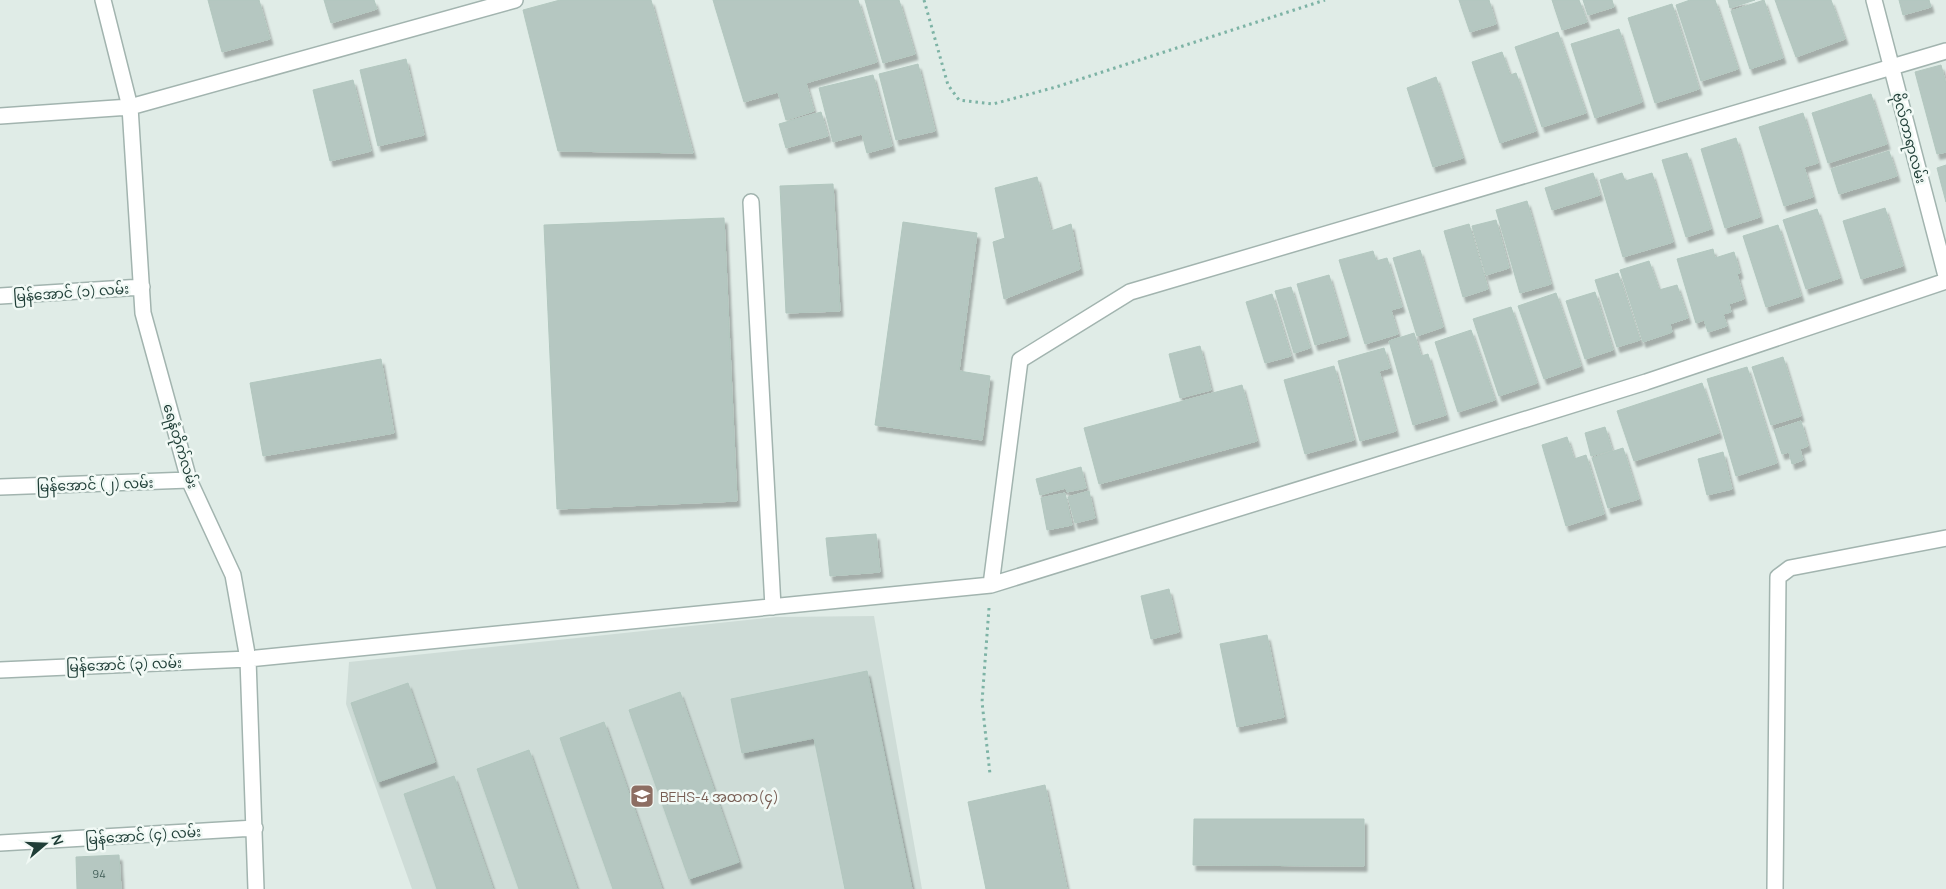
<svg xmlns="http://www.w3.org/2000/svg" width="1946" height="889" viewBox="0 0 1946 889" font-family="Manrope,'Noto Sans Myanmar',sans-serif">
  <defs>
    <filter id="shadow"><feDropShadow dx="3" dy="5.5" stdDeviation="1" flood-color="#0004"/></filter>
  </defs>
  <rect width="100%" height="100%" fill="#e0ece7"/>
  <path fill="#cedcd7" d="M874,616L922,889H412L346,704L349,662L776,617Z"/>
  <path fill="#b5c7c1" stroke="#b2c7bf" filter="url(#shadow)" d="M208,0H259L270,39L222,52Z
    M324,0H374L377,9L331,23Z
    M560,0H651L693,153L558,151L523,10Z
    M713,0H858L877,62L806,83L814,111L786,120L778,92L744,102Z
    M865,0H899L915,54L883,63Z
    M1459,0H1489L1496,24L1470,32Z
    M1552,0H1579L1587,22L1562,30Z
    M1583,0H1612L1614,7L1588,15Z
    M1690,0H1715L1738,69L1701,81L1676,5Z
    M1728,0H1755L1730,8Z
    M1764,0L1783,58L1750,69L1731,11Z
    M1775,0H1831L1845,39L1796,57Z
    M1899,0H1929L1931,7L1903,15Z
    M1672,4L1699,89L1655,103L1628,18Z
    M1619,29L1642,102L1595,118L1571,44Z
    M1558,32L1586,113L1542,127L1515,47Z
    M1502,52L1510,75L1516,73L1536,131L1500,143L1472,62Z
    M406,59L424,135L378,146L360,70Z
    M918,64L935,131L896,140L879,74Z
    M1941,65L1946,84V152L1937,154L1915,72Z
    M873,75L892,146L867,153L862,134L833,142L819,88Z
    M1436,77L1463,158L1433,167L1407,88Z
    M353,80L371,151L330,161L313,90Z
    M1871,94L1887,144L1828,163L1812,113Z
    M821,112L828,136L786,148L779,124Z
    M1803,113L1818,163L1804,167L1813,197L1784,206L1759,127Z
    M1736,138L1760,217L1725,228L1701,149Z
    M1889,151L1897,176L1839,194L1831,169Z
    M1687,153L1711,229L1686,237L1662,160Z
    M1946,165V202L1937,168Z
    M1593,173L1600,195L1552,210L1545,188Z
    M1622,173L1625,181L1652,173L1673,242L1623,257L1600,180Z
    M1037,177L1051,231L1071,224L1080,269L1004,299L993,242L1005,238L995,188Z
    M833,184L840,311L786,313L780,186Z
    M1527,201L1551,284L1520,293L1496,210Z
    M1885,208L1903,266L1861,279L1843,221Z
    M1817,209L1840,278L1806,289L1783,220Z
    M724,218L737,501L557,509L544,225Z
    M1496,220L1509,268L1486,275L1472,226Z
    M903,222L977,233L959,371L990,376L982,440L875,425Z
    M1469,224L1488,289L1463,297L1444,231Z
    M1778,225L1801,296L1766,307L1743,236Z
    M1713,249L1715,258L1734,252L1740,273L1737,274L1744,299L1729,304L1731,312L1723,314L1727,326L1708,332L1704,320L1696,323L1677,259Z
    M1420,250L1443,327L1417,336L1393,258Z
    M1373,251L1376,261L1387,258L1402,307L1391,310L1398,334L1365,344L1339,260Z
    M1649,261L1659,290L1677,285L1688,318L1670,324L1672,332L1643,342L1620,270Z
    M1618,273L1640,340L1617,347L1595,280Z
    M1329,275L1347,336L1315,345L1297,284Z
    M1291,287L1310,348L1294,353L1275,291Z
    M1595,292L1613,350L1585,359L1566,301Z
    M1556,293L1581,366L1544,379L1518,306Z
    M1272,294L1291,356L1265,363L1246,302Z
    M1511,307L1537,383L1499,396L1473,319Z
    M1471,330L1495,400L1458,412L1435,342Z
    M1414,333L1421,356L1428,354L1446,415L1413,425L1389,341Z
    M1200,346L1211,390L1180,398L1169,354Z
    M1384,348L1390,368L1379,371L1396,431L1360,441L1338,361Z
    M1783,357L1801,416L1771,425L1752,367Z
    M381,359L394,433L263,456L250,383Z
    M1334,366L1354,440L1305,454L1284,380Z
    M1747,367L1777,463L1736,476L1707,379Z
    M1702,383L1719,433L1634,461L1617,411Z
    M1242,385L1257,441L1099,484L1084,428Z
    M1801,421L1808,446L1800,449L1803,460L1792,464L1789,452L1782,454L1774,430Z
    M1605,427L1612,450L1591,456L1585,433Z
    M1567,437L1574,459L1586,455L1604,514L1566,526L1542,445Z
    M1623,448L1639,499L1608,508L1592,458Z
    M1723,452L1732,489L1707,495L1698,459Z
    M1081,467L1086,488L1067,492L1066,488L1040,495L1036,479Z
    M1089,491L1095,518L1075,523L1068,497Z
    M1065,493L1072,525L1047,530L1041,498Z
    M876,534L880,572L830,576L826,538Z
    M1169,589L1179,632L1151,639L1141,596Z
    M1267,635L1284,717L1237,727L1220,644Z
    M867,671L912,889H845L814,738L742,753L731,699Z
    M408,683L435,762L378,782L351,703Z
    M680,692L739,862L689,879L629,710Z
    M604,722L662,889H613L560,738Z
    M529,750L577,889H519L477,769Z
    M454,776L493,889H437L404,794Z
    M1045,785L1067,889H986L968,802Z
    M1194,819H1364V866L1193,865Z
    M119,855L121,889H77L76,857Z"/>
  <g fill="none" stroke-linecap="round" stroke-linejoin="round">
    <g stroke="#a2b4af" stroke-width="18">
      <path id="minor" d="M103,0L130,107L143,313L189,480L233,575L248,659L256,889
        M1874,0L1946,276
        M1946,51L1130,292L1020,360L991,585L1646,382L1946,281
        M0,116L130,107L515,0
        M751,202L773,607
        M0,296L142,287
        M0,487L189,480
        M0,670L248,659L991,585
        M0,843L255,828
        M1775,889L1778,577L1790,568L1946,538"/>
    </g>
    <path stroke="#7db3a5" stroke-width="3" stroke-dasharray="2.5 4" stroke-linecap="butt" d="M924,0L948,85L959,100L993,104L1056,87L1325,0
      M989,608L982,702L990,774"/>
    <use href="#minor" stroke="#fff" stroke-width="15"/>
  </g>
  <defs>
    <g id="school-square" transform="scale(1.25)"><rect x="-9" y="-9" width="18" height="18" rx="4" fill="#8d6e63" stroke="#f1f9f5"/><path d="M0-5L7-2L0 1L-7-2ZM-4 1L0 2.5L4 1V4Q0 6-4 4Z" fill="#fff"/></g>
  </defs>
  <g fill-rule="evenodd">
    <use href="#school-square" x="642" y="796"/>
  </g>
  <g text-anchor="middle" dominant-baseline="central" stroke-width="5" stroke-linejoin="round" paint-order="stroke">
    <g font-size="11" fill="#44605a">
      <text x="99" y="873">94</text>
    </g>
    <g font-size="14" fill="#1f3e37" stroke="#f1f9f5">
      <text transform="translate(1910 138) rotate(75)">ဗိုလ်တာရာလမ်း</text>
      <text transform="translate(71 292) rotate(-4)">မြန်အောင် (၁) လမ်း</text>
      <text transform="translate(181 446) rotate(73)">ရေနံတိုက်လမ်း</text>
      <text transform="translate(95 484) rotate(-2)">မြန်အောင် (၂) လမ်း</text>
      <text transform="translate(124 664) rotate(-2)">မြန်အောင် (၃) လမ်း</text>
      <text transform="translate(143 835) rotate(-4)">မြန်အောင် (၄) လမ်း</text>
    </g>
    <g font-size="14" fill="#785e54" stroke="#f1f9f5" text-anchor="start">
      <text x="660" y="796">BEHS-4 အထက(၄)</text>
    </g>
  </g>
  <g transform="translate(45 844) rotate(71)" stroke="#f1f9f5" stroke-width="4" paint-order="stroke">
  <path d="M0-4L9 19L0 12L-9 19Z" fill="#1f3e37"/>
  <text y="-8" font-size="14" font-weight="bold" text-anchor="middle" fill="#1f3e37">N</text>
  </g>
</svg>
